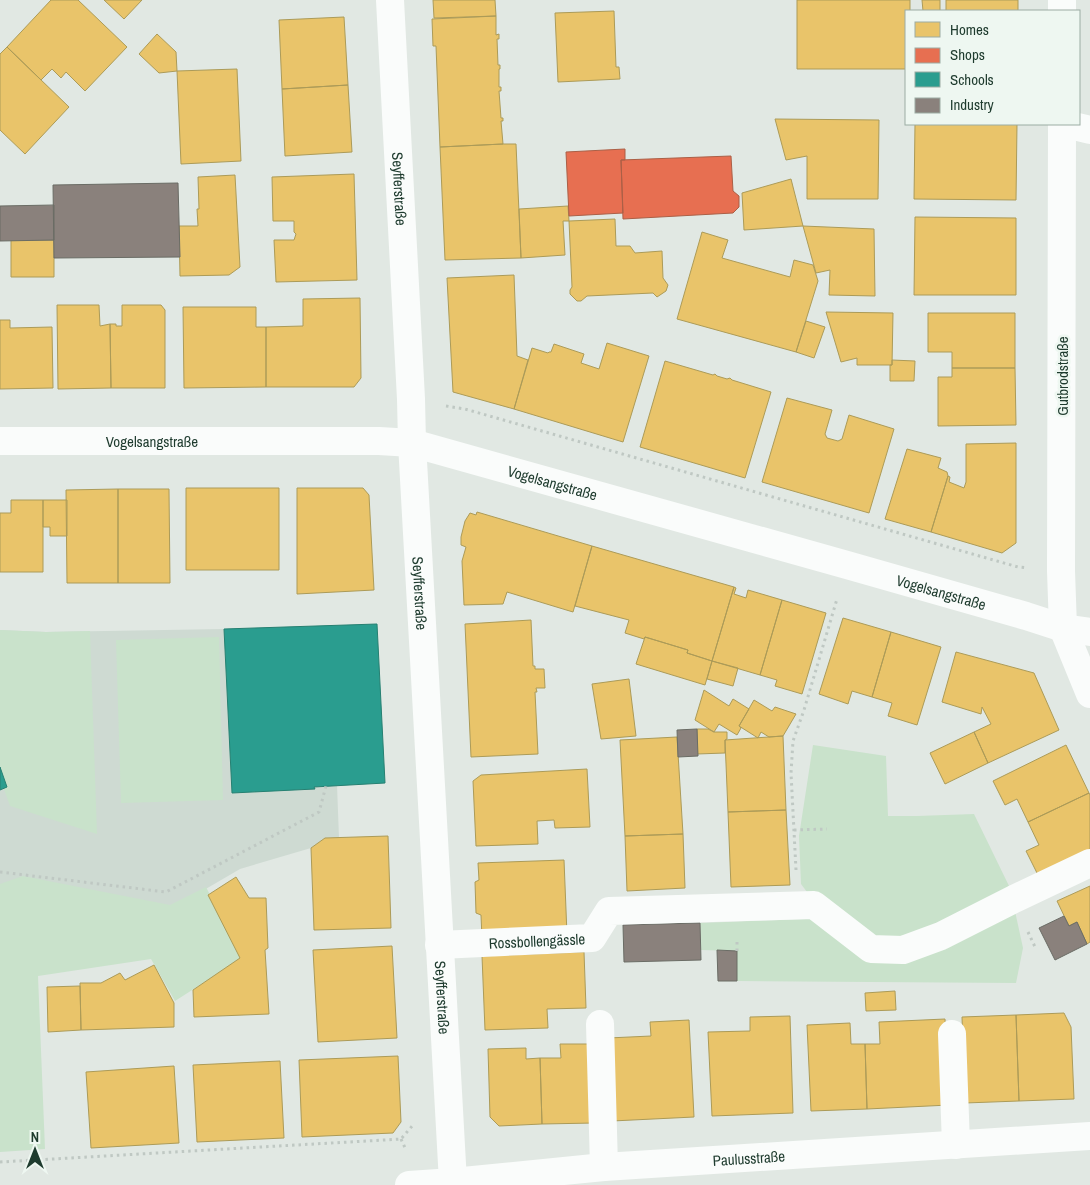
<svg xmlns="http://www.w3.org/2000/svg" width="1090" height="1185" viewBox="0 0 1090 1185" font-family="'Archivo Narrow',sans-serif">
  <rect width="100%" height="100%" fill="#e1e8e3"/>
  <path fill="#cedad2" d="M377,624L385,783L337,785L339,838H325L311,848L240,869L168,911L33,914L0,1152V630L46,632L224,629Z"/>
  <path fill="#c9e2cb" d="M0,630L46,632L90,631L97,834L10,806L0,778Z
    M219,637L223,800L121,803L116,640Z
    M813,745L886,756L888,816H917L974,814L1010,888L1023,948L1016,983L737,981L736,951L701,950L700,923L806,919L807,892L801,884L799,836Z
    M23,876L170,905L206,887L242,958L175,1001L151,959L38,976L45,1149L0,1152V884Z"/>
  <path fill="#e9c46a" stroke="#ac9b58" d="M51,0H78L127,47L85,91L66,72L61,78L52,69L41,80L7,47Z
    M104,0H142L124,19Z
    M433,0H495L496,16L434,18Z
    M797,0H910V11H906V69H797Z
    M922,0H940V11H923Z
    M946,0H1018V11H946Z
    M614,11L616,67H619L620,79L558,82L555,13Z
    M496,16V35L499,34V39H497L498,65H500V69H499V87H501V91H499L501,118H503V121H501L503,144L440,147L436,46H433L432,19Z
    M344,17L348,85L282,89L279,20Z
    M157,34L176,52L177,71L159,73L139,54Z
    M7,47L69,107L25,154L0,130V54Z
    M237,69L241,161L181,164L177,71Z
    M348,85L352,152L285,156L282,89Z
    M775,119L879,120L878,199H807V156L786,160Z
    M915,124H1017L1016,200L914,199Z
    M503,144H516L521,258L445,260L440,147Z
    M354,174L357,280L276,282L274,240H294L296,234L294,232V221H273L272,177Z
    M235,175L240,267L229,275L180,276L179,226H198L197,209H199L198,177Z
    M791,179L803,226L744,230L742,193Z
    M568,206L569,221H563L565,255L521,258L519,209Z
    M915,217L1016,218V295H914Z
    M615,219L616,246H630L635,253L662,251L663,278L668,285L666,291L657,297L653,293L587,296L581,301H577L570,294V290L572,287L569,221Z
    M803,226L874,229L875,296L829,295L830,270L816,273Z
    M702,232L728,240L722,258L790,277L794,260L813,265L818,281L796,352L677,319Z
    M11,240H54V277H11Z
    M514,275L517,356L528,360L514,409L453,392L447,278Z
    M360,298L361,378L354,387H266V327L303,326V299Z
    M57,305H99L100,326L110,324L111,388L58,389Z
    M122,305H161L165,310V388H111L110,324H116V326H122Z
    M183,307H256V327H266V387L184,388Z
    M826,312L893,313L892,365H857V358L841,362Z
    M928,313H1015V368H952V352H928Z
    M0,320H10V328L52,327L53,388L0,389Z
    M806,321L825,327L814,358L796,352Z
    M607,343L649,356L623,442L514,409L532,348L548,353L549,352H551L554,344L584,354L581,363L599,369Z
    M892,360L915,361L914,381H890V365H892Z
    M665,361L713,375L715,374L717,376L727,379L730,378L732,380L771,392L745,478L640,447Z
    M952,368H1015L1016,425L938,426V377H952Z
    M787,398L832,410L825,434L827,438L838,441L842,439L849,415L894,429L869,513L762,482Z
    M1016,443V543L1002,553L931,532L948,476L950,477L949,482L964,488L966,482V444Z
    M907,449L941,458L938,468L947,472L948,476L931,532L885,519Z
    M186,488H279V570H186Z
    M297,488H363L369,495L374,590L297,594Z
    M118,489V583H67L66,490Z
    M118,489H169L170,583H118Z
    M11,500H43V572H0V513H11Z
    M43,500H67V536H50V527H43Z
    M477,512L592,546L573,612L507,592L503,604L464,605L462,561L466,547L461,545V537L465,521L470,513L476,515Z
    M592,546L734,587L712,661L687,653L688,650L645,637L644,639L625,633L629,620L575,606Z
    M734,587L736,588L734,594L746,598L748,590L782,600L760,675L712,661Z
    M782,600L826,613L802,694L775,686L777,680L760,675Z
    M843,618L891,632L872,697L852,691L848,704L819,694Z
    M531,620L533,666H535V669H544L545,688H536L537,692H535L538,754L471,757L465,624Z
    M891,632L941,647L917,725L888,716L892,703L872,697Z
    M645,637L688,650L687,653L712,661L705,685L636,664Z
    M956,652L1034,673L1059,730L988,763L974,732L991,724L982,707L981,714L942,702Z
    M712,661L738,668L733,686L707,679Z
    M629,679L636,736L601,739L592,684Z
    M704,690L729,706L733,699L749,709L739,726L741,728L737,735L719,724L714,732L695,720Z
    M754,700L772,711L775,707L796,714L783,736L769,737L761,732L758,738L739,726Z
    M697,729H708L714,732H727V739L725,740V753L697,754Z
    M974,732L988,763L945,784L930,753Z
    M783,736L786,810L728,812L725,740Z
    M677,737L683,834L625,836L620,740Z
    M1066,745L1089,793L1028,822L1017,799L1005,805L993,781Z
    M587,769L590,827L555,828L554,820L537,821L538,844L476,846L473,781L481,775Z
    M1089,793L1090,795V854L1040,879L1026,851L1039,845L1028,822Z
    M786,810L790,885L731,887L728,812Z
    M683,834L685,888L627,891L625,836Z
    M388,836L391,928L314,930L311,848L325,838Z
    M564,860L567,935L482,939L481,915L476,913L475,882L479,880L478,863Z
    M236,877L249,898H266L268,948L265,950L269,1014L194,1017L193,990L240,958L208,895Z
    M1090,886V942L1087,944L1077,922L1069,926L1057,901Z
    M392,946L397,1038L318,1042L313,950Z
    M584,952L586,1008L547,1009L548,1028L485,1030L482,956Z
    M154,965L174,1003V1027L81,1030L80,983H101L120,973L125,980Z
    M80,986L81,1030L48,1032L47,987Z
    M895,991L896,1010L866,1011L865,993Z
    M1064,1013L1071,1027L1074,1099L1019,1101L1016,1015Z
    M1016,1015L1019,1101L965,1103L962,1017Z
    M790,1016L793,1113L712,1116L708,1032L750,1031V1017Z
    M945,1019L949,1105L867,1109L865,1044H880L879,1022Z
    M689,1020L694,1117L612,1121L608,1038L651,1036L650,1022Z
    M850,1023L851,1044H865L867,1109L811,1111L807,1025Z
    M560,1044H591L594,1123L542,1124L540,1058H561Z
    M526,1048V1059L540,1058L542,1124L499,1126L490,1117L488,1049Z
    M398,1056L401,1122L393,1133L302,1137L299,1060Z
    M280,1061L284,1138L197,1142L193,1065Z
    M174,1066L179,1143L91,1148L86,1072Z"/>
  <path fill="#e76f51" stroke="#ab5f46" d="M625,149V160H621L623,213L569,216L566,152Z
    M731,156L733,191L739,196V207L733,213L623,219L621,160Z"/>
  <path fill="#2a9d8f" stroke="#268072" d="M377,624L385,783L314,787L315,789L232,793L224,629Z
    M0,767L7,787L0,790Z"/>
  <path fill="#8a817c" stroke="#6a6c65" d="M178,183L180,257L54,258L53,185Z
    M54,205V240L0,241V206Z
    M697,729L698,756L678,757L677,730Z
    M1064,916L1069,926L1077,922L1087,944L1055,960L1039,928Z
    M700,923L701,960L624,962L623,925Z
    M717,950L737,951V981H718Z"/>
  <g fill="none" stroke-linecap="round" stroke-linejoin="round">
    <path stroke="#bfc8c3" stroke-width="3" stroke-dasharray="2.5 4" stroke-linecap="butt" d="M446,406L465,409L1018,567L1028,568
      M794,830L827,829
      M796,870L791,773L793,741L804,710L837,599
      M0,872L166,892L319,812L326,786
      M1028,932L1036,949
      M737,951V942
      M401,1139L406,1150
      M0,1162L401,1139L413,1125V1124"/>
    <g stroke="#fafcfb" stroke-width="28">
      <path id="s1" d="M390,0L411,399L412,443L453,1182L454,1185"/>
      <path d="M1062,0V11"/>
      <path d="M1062,124L1061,571L1063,628L1090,694"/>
      <path d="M1065,124L1090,130"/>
      <path id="s2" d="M0,441H379L412,443L847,565L1026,616L1063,628L1090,632"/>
      <path id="s3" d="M439,945L592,938L609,911L814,905L871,949L903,950L941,936L1014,899L1090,863"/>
      <path d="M600,1024L604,1167"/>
      <path d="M952,1034L956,1145"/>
      <path id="s4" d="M409,1185L453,1182L604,1167L1090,1136"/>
    </g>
  </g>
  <g text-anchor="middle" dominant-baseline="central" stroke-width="5" stroke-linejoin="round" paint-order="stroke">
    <g font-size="15" fill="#1e3b2e" stroke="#eef7f1">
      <text stroke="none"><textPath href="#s1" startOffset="189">Seyfferstraße</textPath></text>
      <text transform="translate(1062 376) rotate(-90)">Gutbrodstraße</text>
      <text stroke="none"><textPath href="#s2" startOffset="152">Vogelsangstraße</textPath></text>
      <text stroke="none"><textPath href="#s2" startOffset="558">Vogelsangstraße</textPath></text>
      <text stroke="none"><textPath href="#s2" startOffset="962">Vogelsangstraße</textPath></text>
      <text stroke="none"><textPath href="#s1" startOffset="594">Seyfferstraße</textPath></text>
      <text stroke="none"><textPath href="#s3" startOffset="98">Rossbollengässle</textPath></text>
      <text stroke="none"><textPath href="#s1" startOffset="999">Seyfferstraße</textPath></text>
      <text stroke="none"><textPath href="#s4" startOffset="341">Paulusstraße</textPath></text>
    </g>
  </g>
  <rect x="905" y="10" width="175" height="115" fill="#eef7f1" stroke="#9baca3"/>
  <rect x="915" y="22" width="25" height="15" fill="#e9c46a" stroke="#9baca3"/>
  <text x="950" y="35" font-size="15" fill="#1e3b2e">Homes</text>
  <rect x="915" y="48" width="25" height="15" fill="#e76f51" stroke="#9baca3"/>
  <text x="950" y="60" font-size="15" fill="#1e3b2e">Shops</text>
  <rect x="915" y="72" width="25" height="15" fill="#2a9d8f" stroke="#9baca3"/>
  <text x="950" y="85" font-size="15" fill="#1e3b2e">Schools</text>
  <rect x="915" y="98" width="25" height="15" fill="#8a817c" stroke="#9baca3"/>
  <text x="950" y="110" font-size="15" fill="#1e3b2e">Industry</text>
  <g transform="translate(35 1150)" stroke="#eef7f1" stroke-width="4" paint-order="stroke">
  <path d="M0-4L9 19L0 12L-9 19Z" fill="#1e3b2e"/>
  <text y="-8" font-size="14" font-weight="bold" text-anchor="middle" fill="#1e3b2e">N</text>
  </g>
</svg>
